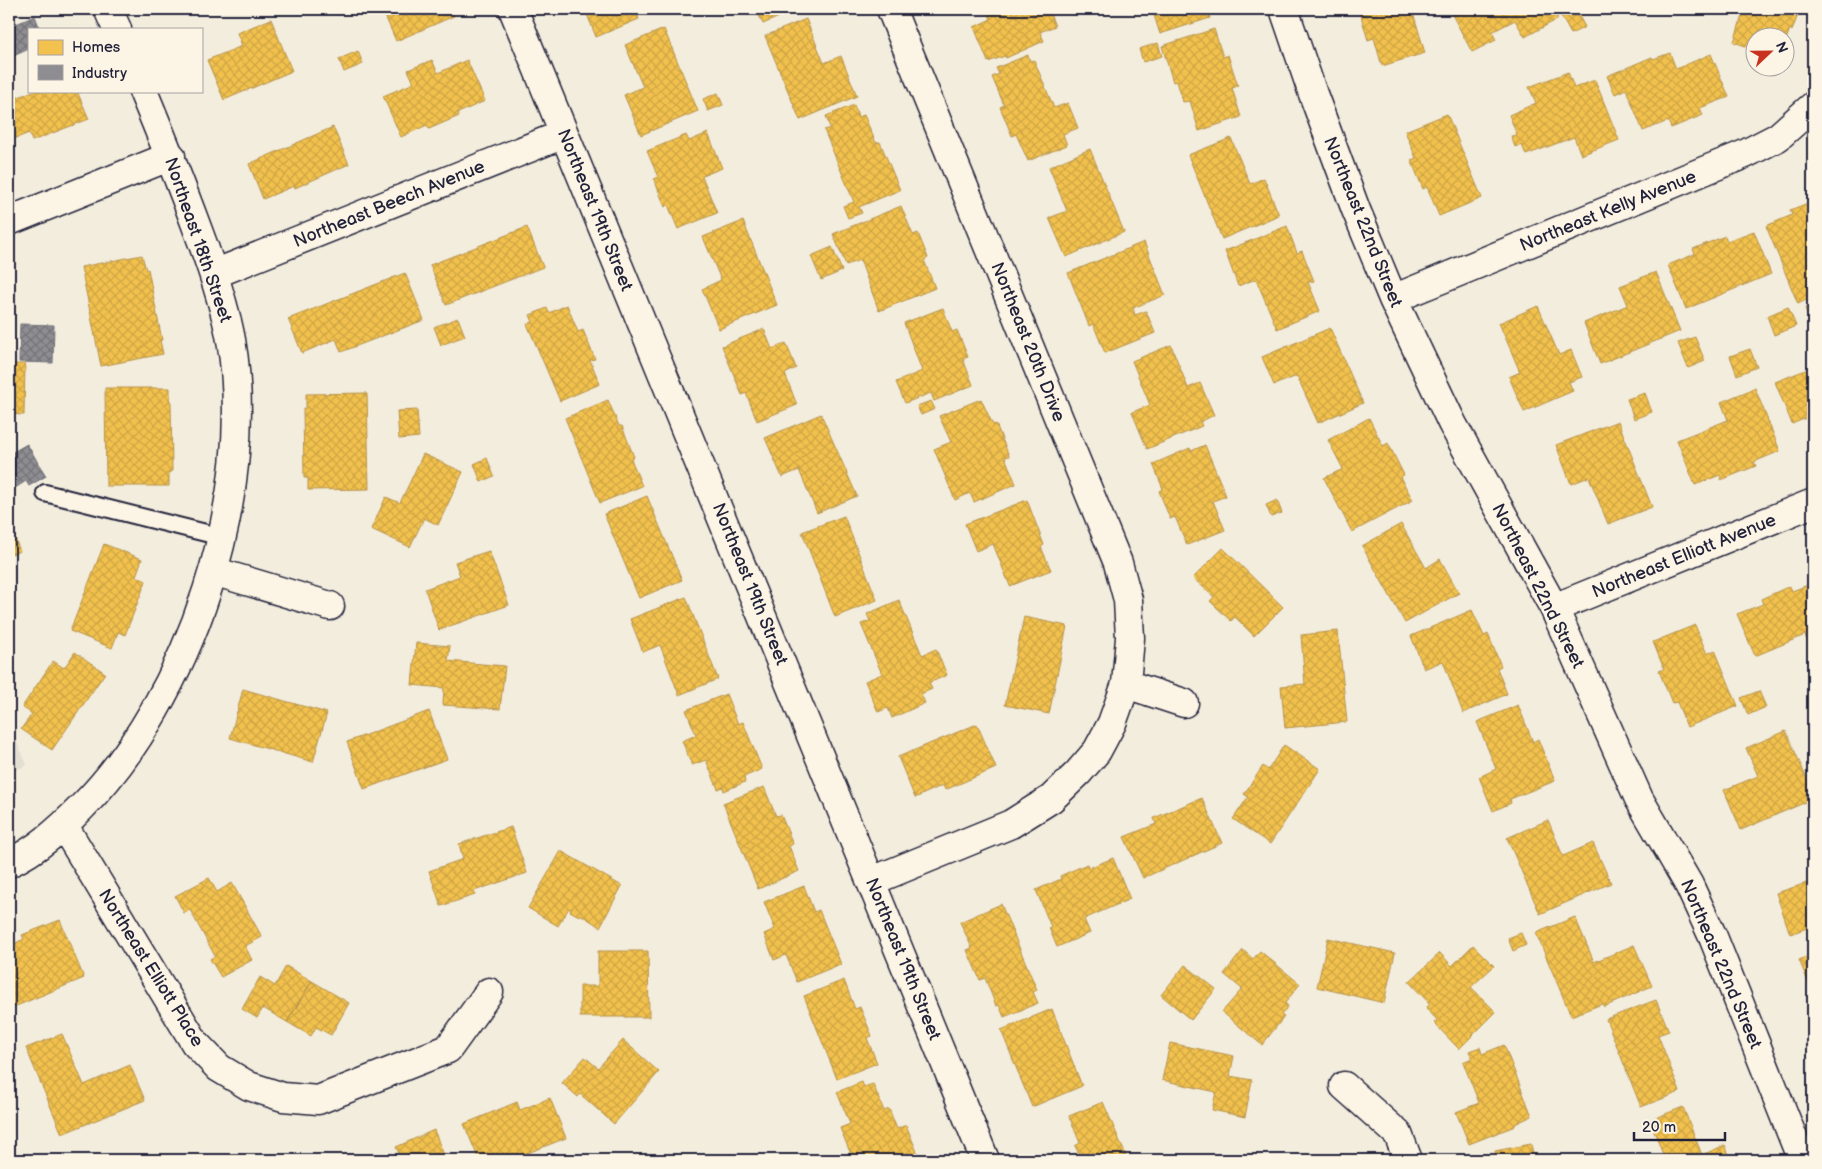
<svg xmlns="http://www.w3.org/2000/svg" width="1822" height="1169" viewBox="0 0 1822 1169" font-family="'Balsamiq Sans',sans-serif">
  <defs>
    <pattern id="homes-cross-hatch" width="8" height="8" patternUnits="userSpaceOnUse" patternTransform="scale(1.25)"><rect width="8" height="8" fill="#f2c14e"/><path d="M0 0l8 8M0 8l8-8" fill="none" stroke="#cfa645"/></pattern>
    <pattern id="industry-cross-hatch" width="8" height="8" patternUnits="userSpaceOnUse" patternTransform="scale(1.25)"><rect width="8" height="8" fill="#8d8d92"/><path d="M0 0l8 8M0 8l8-8" fill="none" stroke="#737378"/></pattern>
  </defs>
  <rect width="100%" height="100%" fill="#f3edde"/>
  <filter id="ink" filterUnits="userSpaceOnUse"><feTurbulence type="fractalNoise" baseFrequency=".02" numOctaves="2"/><feDisplacementMap in="SourceGraphic" scale="10" xChannelSelector="R" yChannelSelector="G"/><feConvolveMatrix kernelMatrix="1 2 1 2 8 2 1 2 1" color-interpolation-filters="sRGB"/></filter>
  <g filter="url(#ink)">
    <path fill="#e3ded2" d="M9,723L27,765L9,773Z"/>
    <path fill="url(#homes-cross-hatch)" stroke="#b49148" d="M382,9H450L454,16L396,41Z
      M585,9H635L639,19L596,37Z
      M756,9H797L763,24Z
      M986,9H1030L1031,11L1036,9H1048L1055,26L1040,32L1044,41L1006,58L1005,56L988,62L974,27L991,19Z
      M1152,9H1208L1210,18L1160,34Z
      M1365,9H1412L1425,53L1382,66L1374,38L1368,40L1360,13L1366,12Z
      M1449,9H1553L1558,19L1525,37L1515,20L1492,32L1496,40L1472,52Z
      M1557,9H1575L1585,27L1571,34Z
      M1725,9H1800L1792,31L1790,29L1784,45V38H1754V49L1734,42L1742,16Z
      M271,19L292,71L224,100L207,60L242,46L237,33Z
      M806,19L824,63L841,56L857,96L800,120L765,36Z
      M664,29L698,111L641,135L624,95L643,87L625,45Z
      M1214,29L1223,57L1228,55L1238,86L1232,88L1241,117L1199,131L1190,101L1183,102L1177,81L1173,82L1162,46Z
      M1158,43L1162,56L1143,62L1139,49Z
      M358,51L363,64L344,72L339,59Z
      M1670,53L1676,69L1711,54L1729,97L1700,108L1703,115L1671,128L1668,121L1643,131L1626,89L1615,94L1607,76L1652,57L1653,59Z
      M1028,55L1030,61L1034,60L1054,108L1068,103L1078,128L1063,134L1067,145L1028,161L1016,134L1012,136L1000,107L1004,105L992,77L999,74L996,68Z
      M432,60L438,73L467,60L485,101L458,113L459,116L429,129L427,125L401,137L383,96L414,83L408,70Z
      M1568,72L1574,88L1595,80L1619,140L1581,155L1574,137L1526,155L1522,145L1515,147L1511,136L1517,135L1509,115L1536,103L1529,87Z
      M33,91H77L89,119L32,141L29,133L9,141V101Z
      M718,93L723,105L708,111L703,99Z
      M854,105L858,117L864,115L876,143L880,142L900,190L859,207L862,213L848,218L843,206L854,202L824,130L830,128L826,116Z
      M1447,114L1482,198L1439,216L1427,187L1423,189L1411,160L1416,158L1405,131Z
      M333,127L349,164L295,188L294,186L263,199L249,164Z
      M708,133L722,168L702,176L717,213L678,229L668,205L665,207L654,179L658,177L647,151L686,135L689,141Z
      M1231,138L1250,184L1264,178L1279,215L1222,239L1188,155Z
      M1090,149L1124,232L1066,257L1049,218L1067,211L1049,167Z
      M1813,201V297L1798,304L1766,226L1792,215L1790,210Z
      M901,206L913,235L918,233L928,258L924,260L935,288L879,311L860,260L846,265L833,234Z
      M743,221L777,305L719,329L702,289L721,280L703,237Z
      M1287,226L1297,253L1302,251L1314,281L1308,282L1320,311L1277,329L1256,279L1238,286L1225,251Z
      M527,227L543,267L446,305L430,265Z
      M1754,231L1771,274L1686,309L1668,265L1695,254L1693,249L1725,236L1727,241Z
      M1144,242L1165,295L1133,308L1135,315L1146,311L1155,333L1105,353L1093,324L1089,326L1068,273Z
      M832,247L842,271L821,280L811,256Z
      M142,255L146,270L148,269L162,340H160L163,354L101,366L81,267Z
      M1656,272L1680,331L1600,364L1584,323L1628,305L1620,286Z
      M405,273L424,320L341,352L336,339L302,353L288,319Z
      M567,305L578,332L583,330L595,359L590,360L600,384L560,401L527,324L533,322L530,315L547,308L549,313Z
      M1813,305V320L1810,322L1805,308Z
      M1538,306L1559,355L1571,350L1582,377L1569,382L1573,391L1524,412L1509,377L1520,372L1499,323Z
      M1788,307L1796,326L1774,335L1767,316Z
      M943,308L952,332L957,330L968,357L963,359L973,385L934,401L931,393L905,403L896,382L922,371L904,323Z
      M458,318L465,336L441,345L434,327Z
      M1330,328L1363,403L1318,423L1297,376L1274,385L1262,357Z
      M764,329L772,349L786,343L796,368L785,374L797,405L757,421L746,393L742,395L722,346Z
      M1695,337L1705,361L1688,368L1678,343Z
      M1171,345L1188,388L1200,383L1214,415L1200,422L1202,426L1147,449L1132,412L1150,405L1132,361Z
      M1750,349L1757,367L1737,375L1730,356Z
      M9,364H25L24,415L9,414Z
      M1813,367V415L1792,424L1775,382Z
      M105,388H170V402H171L172,472H169V486H106Z
      M1755,388L1780,451L1754,462L1756,466L1721,480L1720,475L1695,485L1677,440L1728,420L1721,402Z
      M367,393L369,489L308,490V478H304L303,408H306V394Z
      M1645,393L1652,412L1634,419L1627,399Z
      M981,399L993,425L996,424L1009,456L1005,457L1016,484L974,502L970,493L955,500L934,449L951,442L939,416Z
      M608,400L619,426H622L634,457L631,459L642,486L600,503L565,418Z
      M931,401L935,409L921,415L917,406Z
      M417,410L419,437L399,439L397,411Z
      M821,414L857,496L817,513L799,470L782,477L765,438Z
      M1369,418L1383,446L1388,443L1404,475L1400,477L1413,500L1352,532L1324,478L1343,469L1328,440Z
      M1618,421L1652,507L1608,524L1589,477L1571,484L1556,445Z
      M1205,445L1226,496L1213,501L1225,530L1187,545L1175,517L1170,519L1159,491L1163,489L1153,464L1190,448L1191,451Z
      M423,454L463,472L438,525L424,518L410,547L371,529L386,497L400,503Z
      M487,458L494,476L481,482L474,464Z
      M647,496L682,580L639,598L604,514Z
      M1027,500L1044,545L1041,547L1051,570L1010,586L993,544L976,551L965,524Z
      M1277,500L1282,513L1271,517L1266,505Z
      M844,516L877,600L835,617L802,532Z
      M9,523L20,551L9,555Z
      M1401,524L1426,568L1440,559L1459,593L1405,623L1362,546Z
      M104,544L142,559L136,576L146,581L125,635L118,632L112,648L70,631Z
      M1223,548L1283,607L1254,636L1235,617L1231,621L1210,601L1214,597L1193,578Z
      M489,551L509,605L439,630L425,589L460,576L455,562Z
      M1813,583V653H1812L1805,635L1755,656L1737,614L1763,604L1761,599L1790,586L1792,591Z
      M686,597L718,679L679,695L660,645L643,652L630,619Z
      M899,600L922,655L936,649L947,675L929,683L932,689L921,694L925,703L892,718L888,708L878,712L865,681L882,674L861,624L870,621L867,614Z
      M1472,610L1484,636L1488,634L1501,666L1497,668L1507,694L1463,713L1443,661L1424,669L1411,636Z
      M1024,617L1067,626L1049,714L1005,705Z
      M1695,625L1707,654L1715,650L1738,706L1687,727L1677,702L1672,703L1659,671L1664,669L1653,642Z
      M1338,631L1347,722L1285,728L1281,686L1305,684L1301,635Z
      M416,643L450,646L448,661L505,666L500,709L443,705L444,688L412,685Z
      M75,652L105,673L52,750L21,729L32,714L22,707L53,661L64,668Z
      M243,689L327,713L313,762L230,738Z
      M1759,691L1766,707L1748,715L1741,698Z
      M726,694L738,724L743,722L762,769L744,777L745,782L724,791L723,787L718,789L706,760L692,765L682,741L696,735L686,710Z
      M1518,705L1533,742L1538,739L1555,781L1510,799L1511,803L1493,811L1479,777L1496,769L1477,722Z
      M429,711L447,759L364,789L347,742Z
      M977,724L996,768L945,790L943,785L915,798L898,757Z
      M1786,731L1813,793V799L1741,830L1724,790L1758,776L1746,748Z
      M1284,745L1320,769L1270,844L1233,819L1248,797L1244,794L1263,766L1268,770Z
      M764,787L776,816L781,815L793,844L789,846L799,871L758,889L723,803Z
      M1202,798L1222,843L1143,878L1124,837L1156,824L1154,818Z
      M1548,820L1563,856L1593,843L1611,883L1540,914L1507,838Z
      M511,827L527,873L474,891L475,895L441,906L429,871L463,859L459,844Z
      M1813,834V851L1808,836Z
      M561,851L622,886L600,927L580,914L579,916L570,911L571,909L569,908L558,926L528,908Z
      M1113,858L1130,899L1084,919L1090,933L1057,947L1049,928L1051,927L1036,890L1061,879L1060,876L1087,864L1089,868Z
      M209,878L217,892L232,883L262,937L245,946L252,960L221,977L210,959L215,956L190,910L184,913L175,896Z
      M1813,881V926L1790,934L1776,893Z
      M804,886L814,912L819,910L841,964L797,982L786,955L774,960L764,934L775,929L764,902Z
      M1001,904L1037,990L1033,992L1038,1003L1004,1017L999,1005L996,1006L985,978L980,980L967,950L972,948L960,922Z
      M1575,917L1594,962L1634,945L1652,986L1604,1007L1602,1004L1571,1016L1536,933Z
      M60,920L84,978L9,1009V946L24,939L22,935Z
      M1521,933L1526,945L1513,951L1508,938Z
      M1328,938L1395,953L1384,1003L1317,987Z
      M1473,945L1494,966L1471,987L1496,1012L1459,1049L1434,1023L1437,1020L1426,1008L1430,1004L1409,982L1440,953L1452,966Z
      M1243,950L1253,959L1260,951L1300,984L1285,1003L1288,1006L1281,1015L1284,1017L1262,1045L1222,1012L1242,989L1224,974Z
      M598,951H648L649,1017H580V986H598Z
      M1813,954V990L1812,991L1799,960Z
      M1185,965L1216,989L1191,1020L1161,995Z
      M286,966L312,981L287,1022L263,1008L257,1018L242,1009L260,977L275,986Z
      M844,980L855,1009L860,1007L872,1036L867,1038L877,1063L837,1079L804,996Z
      M312,981L349,1003L331,1035L316,1027L311,1036L287,1022Z
      M1656,1000L1669,1031L1658,1035L1680,1092L1641,1107L1606,1019Z
      M1052,1009L1082,1086L1032,1107L1001,1030Z
      M62,1034L84,1085L130,1065L145,1100L62,1134L26,1048Z
      M623,1040L659,1072L614,1124L580,1094L578,1097L562,1083L585,1057L598,1068Z
      M1170,1043L1234,1056L1230,1076L1252,1080L1245,1117L1212,1110L1216,1092L1162,1080Z
      M1504,1045L1532,1116L1515,1124V1126L1469,1144L1456,1112L1479,1103L1463,1062L1472,1058L1469,1051L1480,1047L1482,1054Z
      M862,1082L864,1087L873,1084L884,1111L889,1109L897,1129L906,1125L920,1159L917,1160H864L862,1154L852,1157L840,1128L850,1124L837,1092Z
      M550,1098L566,1138L510,1160H479L464,1124L517,1102L520,1110Z
      M1103,1102L1127,1158L1122,1160H1070L1080,1156L1075,1146L1080,1143L1069,1116Z
      M1683,1107L1702,1155L1725,1145L1731,1160H1665L1650,1120Z
      M434,1130L446,1160H402L396,1147Z
      M1531,1144L1534,1160H1497L1495,1151Z
      M107,1154L116,1160H103Z"/>
    <path fill="url(#industry-cross-hatch)" stroke="#6d6d78" d="M35,16L40,29H29V49L11,57L9,52V27Z
      M20,324L54,325L53,363L19,362Z
      M27,444L46,476L29,486L26,481L12,490L9,485V448L13,452Z"/>
    <g fill="none" stroke-linecap="round" stroke-linejoin="round">
      <g stroke="#22223b" stroke-width="20">
        <path id="service" d="M45,493L222,537"/>
      </g>
      <g stroke="#22223b" stroke-width="31">
        <path id="minor" d="M108,9L117,29
          M513,9L985,1160
          M1284,9L1313,94L1356,210L1393,299L1452,423L1554,608L1639,799L1689,885L1713,937L1802,1160
          M9,221L171,156
          M214,274L564,134
          M1393,299L1745,154L1778,137L1813,106
          M213,571L330,606
          M1554,608L1813,503
          M1126,684L1184,703
          M64,826L195,1043L219,1068L249,1086L283,1097L318,1100L448,1049L489,992
          M9,863C37,850 59,830 81,808C190,699 258,493 231,340C224,302 211,265 197,228C180,182 162,137 143,91
          M872,881L1011,824L1051,799L1078,773L1097,751L1112,723L1126,684L1130,638L1128,600L1118,563L891,9
          M1344,1086L1398,1134L1408,1160"/>
      </g>
      <use href="#service" stroke="#fcf5e5" stroke-width="16"/>
      <use href="#minor" stroke="#fcf5e5" stroke-width="28"/>
    </g>
  </g>
  <g text-anchor="middle" dominant-baseline="central" stroke-width="5" stroke-linejoin="round" paint-order="stroke">
    <g font-size="18" fill="#22223b" stroke="#fcf5e5">
      <text transform="translate(389 204) rotate(-22)">Northeast Beech Avenue</text>
      <text transform="translate(595 210) rotate(68)">Northeast 19th Street</text>
      <text transform="translate(1608 211) rotate(-22)">Northeast Kelly Avenue</text>
      <text transform="translate(1363 222) rotate(68)">Northeast 22nd Street</text>
      <text transform="translate(198 240) rotate(71)">Northeast 18th Street</text>
      <text transform="translate(1028 342) rotate(68)">Northeast 20th Drive</text>
      <text transform="translate(1684 556) rotate(-22)">Northeast Elliott Avenue</text>
      <text transform="translate(750 584) rotate(68)">Northeast 19th Street</text>
      <text transform="translate(1538 586) rotate(63)">Northeast 22nd Street</text>
      <text transform="translate(903 959) rotate(68)">Northeast 19th Street</text>
      <text transform="translate(1721 964) rotate(67)">Northeast 22nd Street</text>
      <text transform="translate(151 968) rotate(58)">Northeast Elliott Place</text>
    </g>
  </g>
  <rect width="1822" height="1169" fill="none" stroke="#fcf5e5" stroke-width="30"/>
  <rect x="15" y="15" width="1792" height="1139" fill="none" stroke="#22223b" stroke-width="2" filter="url(#ink)"/>
  <rect x="28" y="28" width="175" height="65" fill="#fcf5e5" stroke="#a5a1a1"/>
  <rect x="38" y="40" width="25" height="15" fill="#f2c14e" stroke="#a5a1a1"/>
  <text x="72" y="52" font-size="15" fill="#22223b">Homes</text>
  <rect x="38" y="65" width="25" height="15" fill="#8d8d92" stroke="#a5a1a1"/>
  <text x="72" y="78" font-size="15" fill="#22223b">Industry</text>
  <g transform="translate(1770 52) rotate(68)"><circle r="24" fill="#fcf5e5" stroke="#a5a1a1"/>
  <path d="M0-4L9 19L0 12L-9 19Z" fill="#c8321e"/>
  <text y="-8" font-size="14" font-weight="bold" text-anchor="middle" fill="#22223b">N</text>
  </g>
  <path d="M1634 1132v8h91v-8" fill="none" stroke="#22223b" stroke-width="2.5"/>
  <text x="1642" y="1132" font-size="15" fill="#22223b" stroke="#fcf5e5" stroke-width="4" paint-order="stroke">20 m</text>
</svg>
